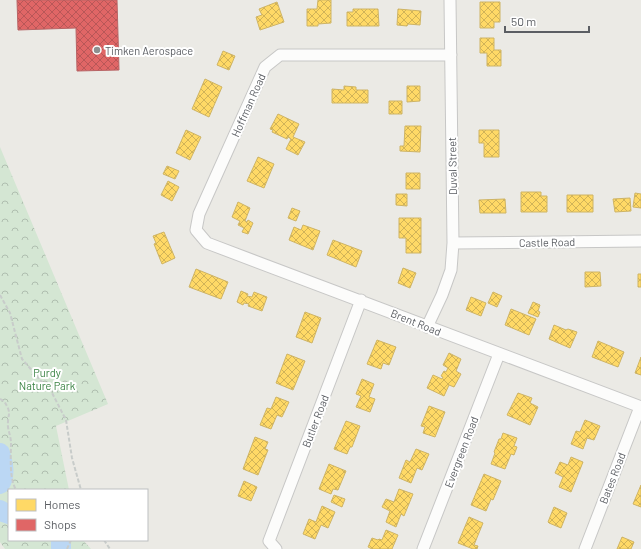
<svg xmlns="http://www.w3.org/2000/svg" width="641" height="549" viewBox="0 0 641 549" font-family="Barlow,sans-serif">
  <defs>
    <pattern id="park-crowns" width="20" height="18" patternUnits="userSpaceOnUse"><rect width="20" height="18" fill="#d4e6d3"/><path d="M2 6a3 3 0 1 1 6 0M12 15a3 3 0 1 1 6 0" fill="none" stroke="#afbeaf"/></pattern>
    <pattern id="homes-cross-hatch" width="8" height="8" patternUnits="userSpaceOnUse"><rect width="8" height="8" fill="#ffd966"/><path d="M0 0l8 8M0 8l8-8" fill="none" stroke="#d1b358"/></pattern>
    <pattern id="shops-cross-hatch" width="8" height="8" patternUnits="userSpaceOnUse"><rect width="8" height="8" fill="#e06666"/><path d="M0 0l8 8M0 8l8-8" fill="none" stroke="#b95758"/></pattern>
  </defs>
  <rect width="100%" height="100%" fill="#ebeae5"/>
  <path fill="url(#park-crowns)" d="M0,147L108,404L56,426L69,490H9V540H83L91,549H5L0,542Z"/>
  <path fill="url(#homes-cross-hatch)" stroke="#ceb465" d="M318,0H331V23L318,24V26H307V9H317Z
    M277,2L284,22L260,30L256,17L262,15L259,9Z
    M480,2H500V22H494V28H480Z
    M353,9H378L379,26H347V12H353Z
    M398,9L421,11L420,25L408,24L407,26L397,25Z
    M480,38H494V50H501V66H487V53H480Z
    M223,51L235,56L229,70L217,65Z
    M205,79L222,87L209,117L192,109Z
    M344,86L356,87V90H368V103H332V89L344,90Z
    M407,86H420V101L407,102Z
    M389,101H402V114H389Z
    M278,114L299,124L293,137L305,142L298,155L286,149L291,139L288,137L287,139L272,132L273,130L270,129Z
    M405,126H421L420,152L400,151V146H404Z
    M186,130L201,137L190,160L176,153Z
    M479,130H499V157H484V143H479Z
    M258,157L274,164L264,188L247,181Z
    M167,166L179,171L175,179L163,174Z
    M406,173H420V189H406Z
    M168,181L179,187L172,201L161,195Z
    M521,192H541V196H547V212H521Z
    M635,193L641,194V208L633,207Z
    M396,194H407V206L396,205Z
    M567,195H593V212H567Z
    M630,198L631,211L615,212L613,199Z
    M505,199L506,213H480L479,200Z
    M238,202L250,208L245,221L247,222L248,220L253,223L248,234L242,232L244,228L238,225L240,221L232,217Z
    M292,208L300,211L296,221L288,218Z
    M399,218H421V253H406V238H399Z
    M303,225L320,231L313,250L289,240L294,227L301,230Z
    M164,232L175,258L162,264L154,244L156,243L153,236Z
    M333,240L362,251L356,267L327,255Z
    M403,268L416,273L410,288L398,283Z
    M196,269L228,282L221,299L189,287Z
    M585,272H600L601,286L585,287Z
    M638,274H641V287H638Z
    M241,291L248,294L247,296L252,297L254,292L267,297L262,311L248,306L249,304L244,303L243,305L237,302Z
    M493,292L502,296L497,307L488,303Z
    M471,297L486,303L481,316L466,310Z
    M533,302L540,305L538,311L540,312L538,317L528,313Z
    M511,309L536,319L529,335L505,325Z
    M305,312L321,318L312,343L296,337Z
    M554,325L566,330L568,329L577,332L570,348L549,339Z
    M377,340L396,347L389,365L383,363L381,369L367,364Z
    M598,341L624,352L618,367L592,357Z
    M449,353L461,359L456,371L461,374L454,387L449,385L444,396L427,388L433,375L442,379L443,377L441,376L444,371L446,372L448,368L443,365Z
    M287,354L305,361L293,390L276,383Z
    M641,357V375L635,373Z
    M362,379L374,384L369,397L375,399L370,412L356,407L361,396L356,394Z
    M518,393L532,398L530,403L538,407L530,425L507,415Z
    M276,397L289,402L282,417L277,415L271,429L260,425L267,408L271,409Z
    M429,406L445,412L435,437L423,433L425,427L421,426Z
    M585,420L600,426L594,440L587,438L583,449L571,444L576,431L580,432Z
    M346,421L360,426L352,447H350L347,454L334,449Z
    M503,433L517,438L514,446L517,447L514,455L511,454L505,469L491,464L495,453L494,452L499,439H501Z
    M255,437L268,442L265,449L268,450L258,475L243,469Z
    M416,449L429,454L422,470L417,468L411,483L399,478L406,460L410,462Z
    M571,457L583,462L571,492L559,487L563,477L555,473L560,462L568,465Z
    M329,464L346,471L338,490L333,489L331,494L319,489Z
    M484,474L501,481L493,500L491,499L486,511L471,505Z
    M244,481L257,487L251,501L238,496Z
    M641,485V507L633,504Z
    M399,489L413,494L404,516L401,514L396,527L386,522L390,511L382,507L386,499L394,502Z
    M334,495L345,499L342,507L331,502Z
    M322,506L335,512L328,528L321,525L315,539L303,534L309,519L316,522Z
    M554,507L567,513L561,528L549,523L548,522Z
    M469,517L483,523L474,545L478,546L477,549H473L458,543Z
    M386,530L398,535L392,549H372L368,547L372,538L378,540L379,539L382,540Z
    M622,537L634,542L631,549H617Z"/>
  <path fill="url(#shops-cross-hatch)" stroke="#b86465" d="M17,0H117L119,70L77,71L76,28L18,30Z"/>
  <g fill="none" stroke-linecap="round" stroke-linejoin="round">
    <path stroke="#bbd7f4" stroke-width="20" d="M0,453C3,463 6,475 0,484
      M0,510L3,512L9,514
      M61,549V540"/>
    <g stroke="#c7c7c6" stroke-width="13">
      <path id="street" d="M451,55H280L265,67L199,214L196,230L207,243L641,407
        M453,243L641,241
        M427,327L442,295L451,270L453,243L450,0
        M276,549L269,541L361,300
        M423,549L499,354
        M585,549L640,407"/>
    </g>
    <path stroke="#c8ccca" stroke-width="2" stroke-dasharray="4 2" stroke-linecap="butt" d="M0,295L10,313L22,359L41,381L50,389L66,420L72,458L81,490
      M0,399L4,401C13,415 7,413 8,427C9,433 11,438 11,443C11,458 9,477 16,490
      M104,540L110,549
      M67,549L71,540"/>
    <use href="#street" stroke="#fcfcfb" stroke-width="11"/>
  </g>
  <circle fill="#8d8f90" stroke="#fff" stroke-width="1.5" cx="97" cy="50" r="4"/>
  <g text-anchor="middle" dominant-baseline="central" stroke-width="4" stroke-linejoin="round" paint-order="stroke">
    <g font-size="11" fill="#5b5e63" stroke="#fff" text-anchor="start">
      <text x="105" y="50">Timken Aerospace</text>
    </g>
    <g font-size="11" fill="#5b5e63" stroke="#fff">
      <text transform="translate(248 105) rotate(-66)">Hoffman Road</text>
      <text transform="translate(452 166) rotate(-91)">Duval Street</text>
      <text transform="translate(547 242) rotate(-1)">Castle Road</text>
      <text transform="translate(416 322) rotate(22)">Brent Road</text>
      <text transform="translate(315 421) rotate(-69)">Butler Road</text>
      <text transform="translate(461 452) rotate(-69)">Evergreen Road</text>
      <text transform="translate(612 478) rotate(-69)">Bates Road</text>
    </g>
    <g font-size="11" fill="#3a8343" stroke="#fff">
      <text x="47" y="372">Purdy<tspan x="47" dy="13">Nature Park</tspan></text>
    </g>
  </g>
  <rect x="8" y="489" width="140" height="52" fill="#ffffff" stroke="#bdbfc1"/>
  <rect x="16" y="499" width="20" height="12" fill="#ffd966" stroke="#bdbfc1"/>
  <text x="44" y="509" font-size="12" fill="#5b5e63">Homes</text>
  <rect x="16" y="519" width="20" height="12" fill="#e06666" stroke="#bdbfc1"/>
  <text x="44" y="529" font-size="12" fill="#5b5e63">Shops</text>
  <path d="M505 26v6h84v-6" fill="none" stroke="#5b5e63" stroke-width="2"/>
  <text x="511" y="26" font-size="12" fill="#5b5e63" stroke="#ffffff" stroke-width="3" paint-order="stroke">50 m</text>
</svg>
